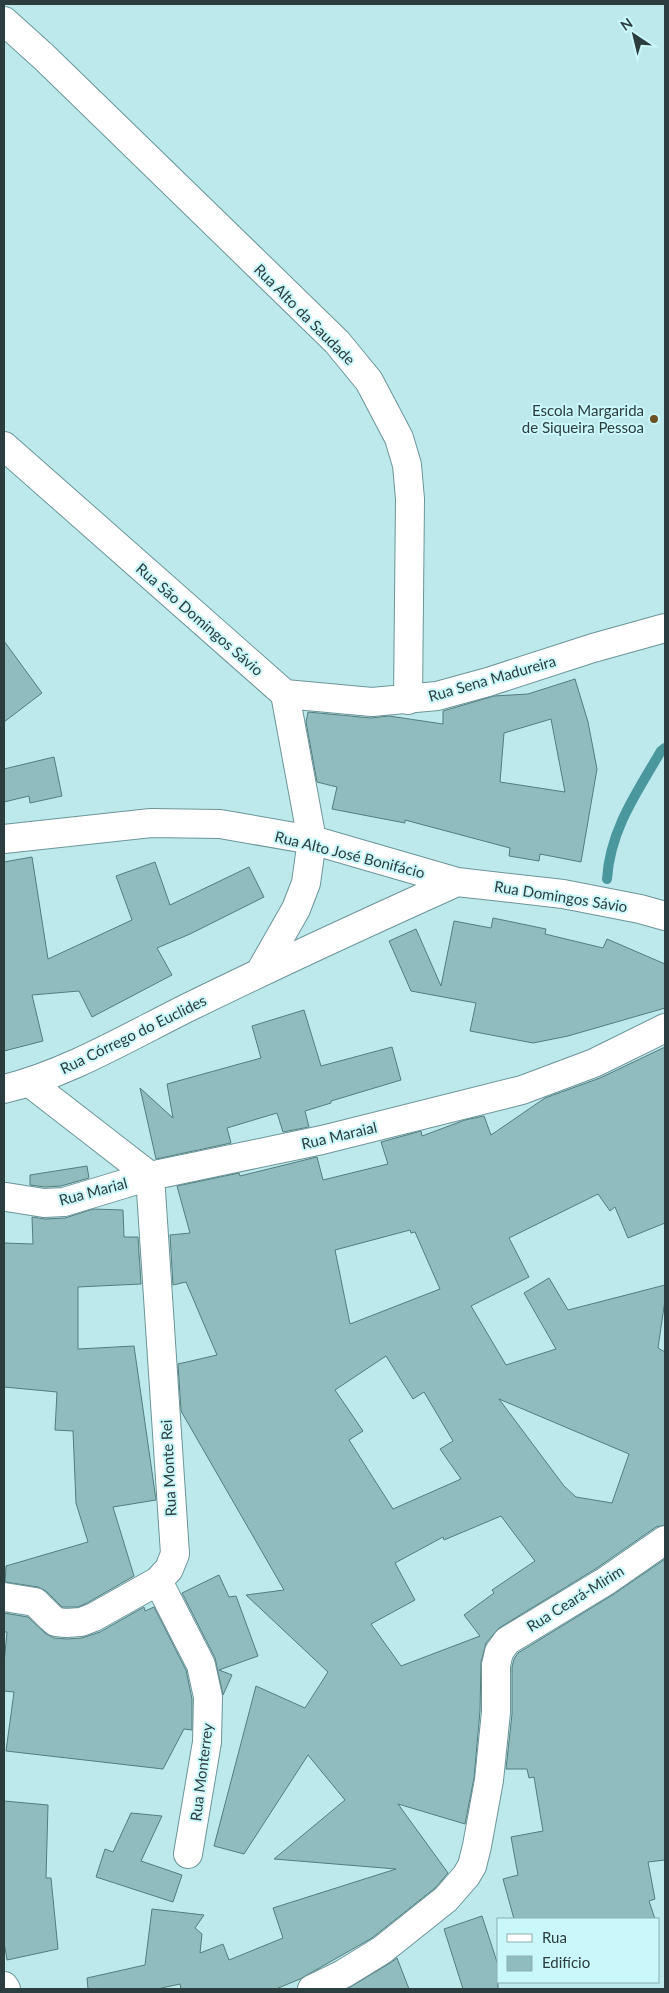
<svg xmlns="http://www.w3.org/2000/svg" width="669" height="1993" viewBox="0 0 669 1993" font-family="Lato,sans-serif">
  <rect width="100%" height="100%" fill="#bde9ed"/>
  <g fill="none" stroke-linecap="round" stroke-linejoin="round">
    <path stroke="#4a989e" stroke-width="10" d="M607,879C610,830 637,792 661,751L665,748"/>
  </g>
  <path fill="#91bcbf" stroke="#537c7f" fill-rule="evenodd" d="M4,641L42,693L4,722Z
    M575,679L588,722L597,769L581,862L540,854L539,861L509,856L510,848L405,820V823L332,809L337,787L317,782L306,722L308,712L371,718L389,716L443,724V711L494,696L528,694ZM551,719L565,792L500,782L504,733Z
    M54,757L62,796L30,803L29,796L4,802V769Z
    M32,857L48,959L132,920L116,876L155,862L170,905L249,867L264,897L190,934L157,948L172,975L92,1017L79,991L32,995L43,1041L4,1051V862Z
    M493,918L546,929L545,934L603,948L607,939L665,964V1008L568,1036L533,1043L470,1031L476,1003L411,991L389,941L416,929L441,986L454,921L491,928Z
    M304,1010L321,1066L392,1047L401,1080L331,1101V1103L305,1111L309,1127L283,1132L277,1113L227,1128L231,1143L156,1159L140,1088L173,1118L167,1084L261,1058L252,1026Z
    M665,1047V1223L628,1238L615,1207L610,1211L598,1194L509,1238L529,1277L471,1306L506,1365L556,1349L524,1293L549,1278L568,1310L665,1285V1300L658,1348L665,1352V1525L656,1527L597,1568L499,1628L486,1643L481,1662L480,1711L474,1778L465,1824L398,1804L448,1873L435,1888L372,1938L300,1979L276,1989H181L180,1984L157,1989H88L87,1978L145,1965L152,1909L204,1915L195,1928L202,1934L200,1953L223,1944L229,1960L283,1938L273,1908L396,1869L274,1859L345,1800L308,1755L244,1854L214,1846L256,1686L305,1708L328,1672L246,1595L284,1590L181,1411L178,1364L217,1355L186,1282L173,1285L170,1235L190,1233L177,1186L239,1173L240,1176L317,1157L323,1180L388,1164L381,1142L421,1131L422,1136L465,1120L484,1116L491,1135L545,1098L600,1078ZM410,1230L411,1233L415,1232L440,1289L350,1324L335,1250ZM386,1356L413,1399L424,1392L453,1441L440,1449L461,1479L393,1509L349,1440L363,1431L335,1390ZM499,1399L629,1454L612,1503L576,1497L564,1486ZM501,1516L535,1561L492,1590L494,1593L464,1615L480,1636L401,1666L371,1624L415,1600L395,1563L443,1537L444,1540Z
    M87,1166L89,1178L61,1186L45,1187L30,1185V1175Z
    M93,1209L123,1210L124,1237H138L141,1284L78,1287V1349L134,1346L156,1500L113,1507L134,1576L87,1603L78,1607H62L46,1591L38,1587L5,1582L6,1566L88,1542L76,1503L73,1431L55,1430L57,1392L4,1387V1243L33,1244L32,1217L45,1219L65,1218Z
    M665,1559V1860L648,1862L655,1899L649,1901L655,1919H514L503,1879L518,1875L511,1837L543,1831L534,1777L529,1778L527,1769H506L512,1714V1667L514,1659L518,1653L614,1594Z
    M219,1575L229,1597L236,1596L258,1656L219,1670L232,1675L223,1695L215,1658L182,1593Z
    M144,1607L145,1611L154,1607L186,1670L192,1699V1730L184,1729L163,1769L6,1751L14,1692L4,1691V1663L7,1632H4V1613L28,1617L46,1634L54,1638L67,1639L82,1638L100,1632Z
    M4,1801L48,1805L46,1878H51L58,1949L7,1960L4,1942Z
    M131,1813L162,1816L141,1861L182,1875L173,1902L96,1877L105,1849L113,1852Z
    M482,1916L498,1965V1989H463L444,1929Z
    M397,1958L409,1989H347L390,1963Z"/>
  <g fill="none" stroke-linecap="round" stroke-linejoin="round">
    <g stroke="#6c9599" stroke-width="30">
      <path id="minor" d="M4,21L44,57L337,342L369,381L399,438L407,465L410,499L408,700
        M4,446L285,694L312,840L220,824L151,823L4,839
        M285,694L372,702L437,696L488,682L593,648L665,628
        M30,1083L150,1176
        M6,1197L44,1203L64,1202L150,1176L322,1140L522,1090L594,1063L665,1028
        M158,1581L201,1665L208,1697L207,1742L188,1854
        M4,1597L35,1602L49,1616L56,1622L66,1623L81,1622L94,1617L158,1581L169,1569L175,1554L150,1176
        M4,1986L6,1989
        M312,1989L343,1974L382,1950L446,1899L466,1876L472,1866L477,1846L489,1780L496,1712V1665L499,1652L507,1641L606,1581L665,1540"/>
    </g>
    <g stroke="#6c9599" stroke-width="30">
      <path id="major" d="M260,972L296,909L306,883L312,840L457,882L563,894L640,909L665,916
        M4,1089C67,1074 132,1035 191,1006C279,963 368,922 457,882"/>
    </g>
    <use href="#minor" stroke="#fff" stroke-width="28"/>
    <use href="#major" stroke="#fff" stroke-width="28"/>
  </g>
  <circle fill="#6d5124" stroke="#caf7fa" stroke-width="2" cx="654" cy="419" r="5"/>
  <g text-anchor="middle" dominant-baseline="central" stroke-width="4" stroke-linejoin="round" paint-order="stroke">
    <g font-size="15" fill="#2c3d3f" stroke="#caf7fa">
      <text transform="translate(305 314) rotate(45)">Rua Alto da Saudade</text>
      <text transform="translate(200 619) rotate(41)">Rua São Domingos Sávio</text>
      <text transform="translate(492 678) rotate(-16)">Rua Sena Madureira</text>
      <text transform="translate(350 854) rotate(14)">Rua Alto José Bonifácio</text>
      <text transform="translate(561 896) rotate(9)">Rua Domingos Sávio</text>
      <text transform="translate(133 1034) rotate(-26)">Rua Córrego do Euclides</text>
      <text transform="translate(339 1135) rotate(-13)">Rua Maraial</text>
      <text transform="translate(93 1191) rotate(-15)">Rua Marial</text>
      <text transform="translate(168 1468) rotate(-93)">Rua Monte Rei</text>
      <text transform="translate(575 1598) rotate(-32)">Rua Ceará-Mirim</text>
      <text transform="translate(201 1772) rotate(-83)">Rua Monterrey</text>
    </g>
    <g font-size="15" fill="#2c3d3f" stroke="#caf7fa" text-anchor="end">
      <text x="644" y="410">Escola Margarida<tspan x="644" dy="17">de Siqueira Pessoa</tspan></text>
    </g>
  </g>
  <rect width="669" height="1993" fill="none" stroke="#2c3d3f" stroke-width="10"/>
  <rect x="497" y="1918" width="162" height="65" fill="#caf7fa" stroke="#8badaf"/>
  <rect x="507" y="1934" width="25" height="8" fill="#ffffff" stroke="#8badaf"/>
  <text x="542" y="1943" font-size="15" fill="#2c3d3f">Rua</text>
  <rect x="507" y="1956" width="25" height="15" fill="#91bcbf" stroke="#8badaf"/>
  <text x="542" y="1968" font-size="15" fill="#2c3d3f">Edifício</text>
  <g transform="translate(634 35) rotate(325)" stroke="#caf7fa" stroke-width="4" paint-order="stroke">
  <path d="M0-4L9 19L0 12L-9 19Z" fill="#2c3d3f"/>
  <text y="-8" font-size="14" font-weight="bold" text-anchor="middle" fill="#2c3d3f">N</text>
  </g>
</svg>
